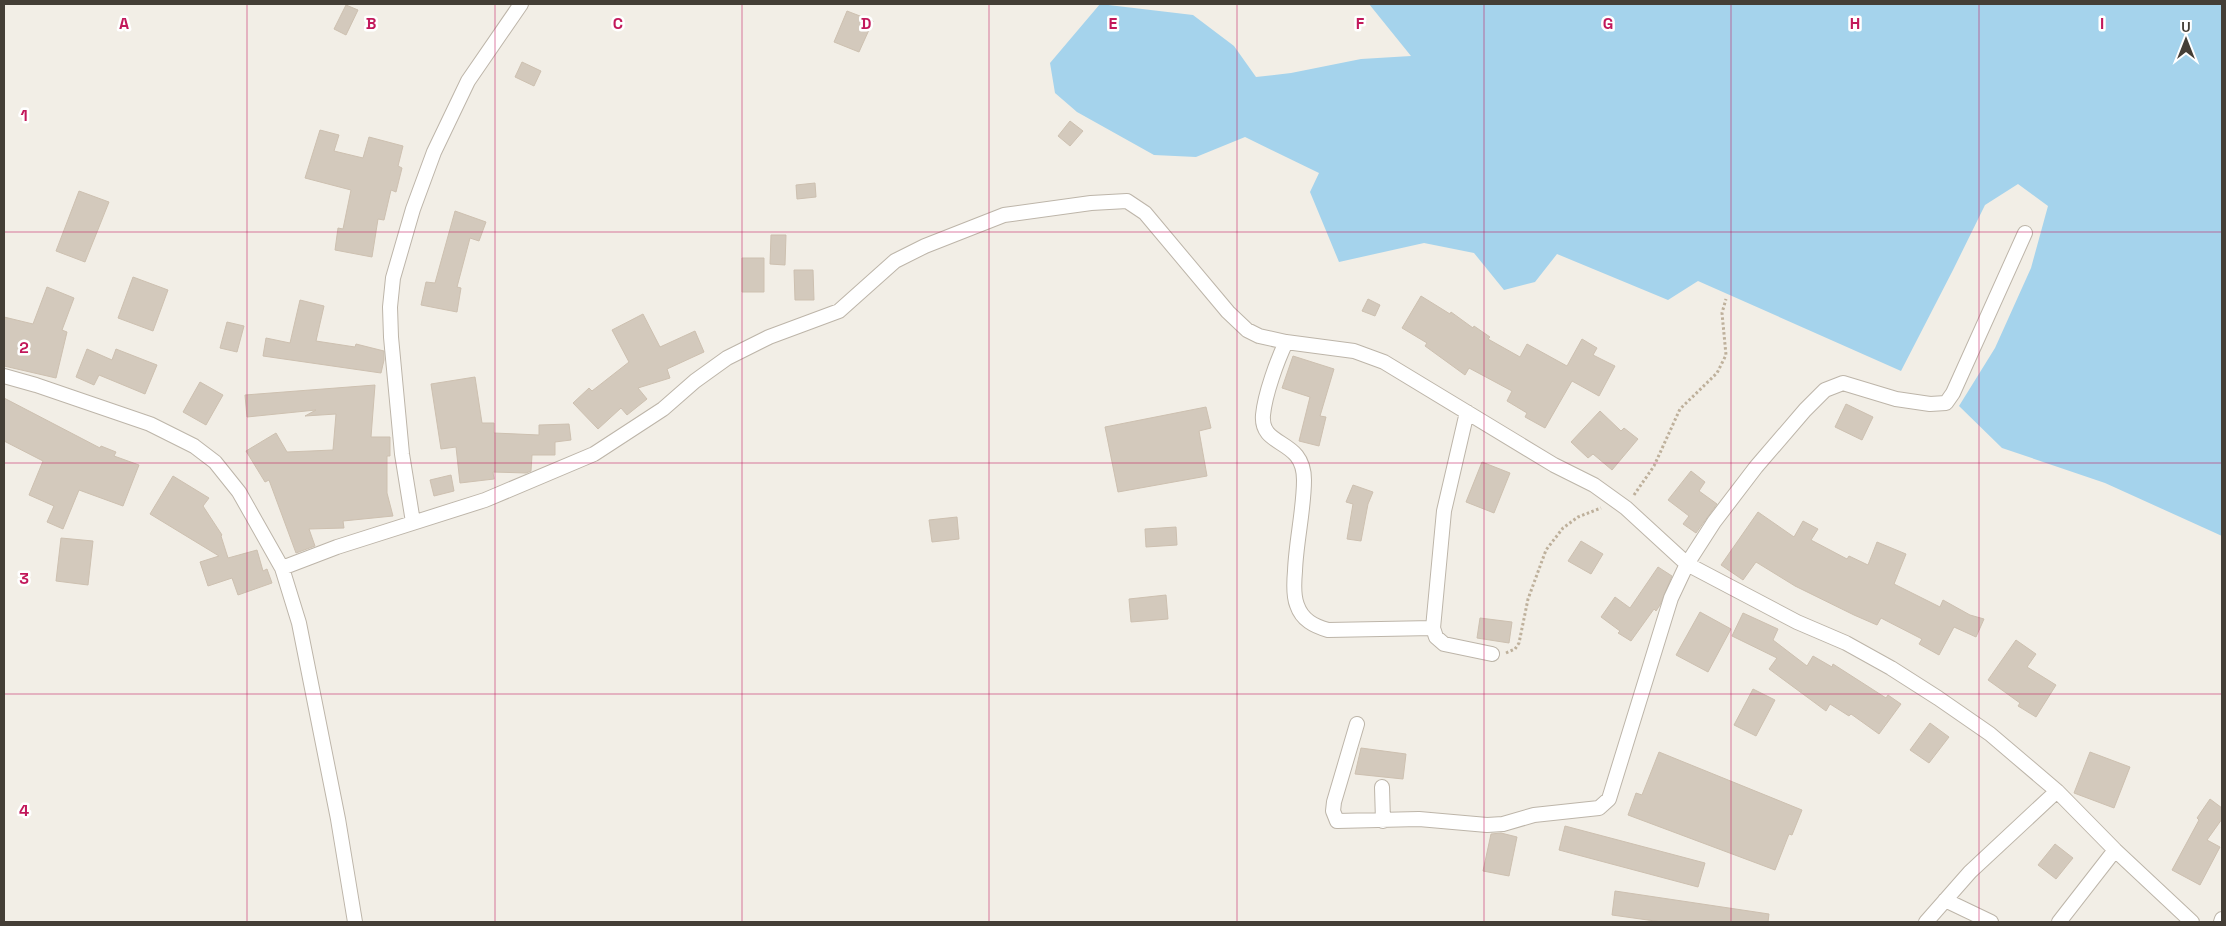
<svg xmlns="http://www.w3.org/2000/svg" width="2226" height="926" viewBox="0 0 2226 926" font-family="'Space Grotesk',sans-serif">
  <rect width="100%" height="100%" fill="#f2eee6"/>
  <path fill="#a5d3ec" d="M1100,4L1193,15L1234,46L1256,77L1291,73L1361,59L1411,56L1369,4H2222V536L2105,483L2002,448L1959,406L1995,348L2031,268L2048,206L2018,184L1985,205L1953,270L1901,371L1698,281L1668,300L1557,254L1535,282L1504,290L1474,253L1424,243L1339,262L1310,192L1319,173L1245,137L1196,157L1154,155L1077,112L1055,93L1050,63Z"/>
  <path fill="#d3c9bc" stroke="#cdc0b0" d="M346,5L358,10L346,35L334,29Z
    M847,11L873,21L859,52L834,42Z
    M522,62L541,71L534,86L515,77Z
    M1070,121L1083,131L1070,146L1058,136Z
    M320,130L339,135L334,151L363,158L369,137L403,146L398,166L402,168L396,192L391,190L384,220L378,219L372,257L335,250L338,228L343,229L351,190L305,178Z
    M815,183L816,197L797,199L796,185Z
    M79,191L109,202L85,262L56,251Z
    M455,211L486,222L479,241L470,238L457,287L461,288L457,312L421,305L426,282L435,283Z
    M771,235H786L785,265L770,264Z
    M742,258H764V292H742Z
    M794,270H813L814,300H795Z
    M133,277L168,290L153,331L118,318Z
    M47,287L74,298L62,330L67,332L56,378L4,366V317L33,324Z
    M1421,296L1450,314L1451,312L1473,328L1474,326L1490,337L1488,339L1520,357L1527,344L1567,366L1582,339L1597,348L1593,355L1615,366L1599,396L1572,381L1545,428L1525,417L1527,413L1507,401L1512,391L1469,368L1465,375L1425,346L1427,343L1402,328Z
    M1368,299L1380,305L1375,316L1362,311Z
    M300,300L324,306L316,341L355,347L356,344L384,351V360L381,373L263,356L266,338L290,343Z
    M643,314L660,347L695,331L704,352L667,369L670,378L638,388L647,399L627,415L621,408L598,429L573,403L589,388L592,391L629,362L612,330Z
    M227,322L244,326L237,352L220,348Z
    M87,349L112,360L116,349L157,365L145,394L99,375L94,385L76,377Z
    M1293,356L1334,369L1320,416L1326,417L1319,446L1299,441L1310,397L1282,388Z
    M475,377L482,423H494V433L539,435V425L569,424L571,440L555,442V455H532L531,471L526,473L493,472L494,479L460,483L456,447L441,449L431,384Z
    M200,382L223,395L206,425L183,412Z
    M375,385L371,437H390V456H387V493L393,516L343,521L344,528L309,529L315,546L296,553L269,480L265,482L246,451L276,433L287,452L333,450L336,414L305,416L316,410L247,417L245,395Z
    M4,398L100,448L101,446L116,452L114,456L139,465L123,506L79,490L63,529L47,522L54,506L29,495L43,461L4,441Z
    M1846,404L1873,417L1862,440L1835,427Z
    M1206,407L1211,428L1199,431L1207,476L1118,492L1105,427Z
    M1600,411L1621,431L1624,428L1638,439L1612,470L1593,454L1588,458L1571,442Z
    M1482,462L1510,473L1494,513L1466,502Z
    M1691,471L1705,482L1699,491L1717,504L1696,533L1683,524L1689,516L1668,500Z
    M451,475L454,491L434,496L430,480Z
    M173,476L209,498L203,506L222,535L221,536L228,558L257,550L263,571L267,569L272,583L238,595L232,578L208,586L200,562L219,556L150,514Z
    M1353,485L1373,492L1368,504L1361,541L1347,539L1353,504L1346,502Z
    M1758,512L1794,537L1803,521L1818,529L1811,540L1847,559L1849,556L1868,565L1877,542L1906,554L1894,584L1940,607L1943,600L1970,615L1984,619L1976,637L1954,627L1939,655L1919,644L1922,639L1881,618L1877,625L1854,615L1795,586L1756,562L1743,580L1721,565Z
    M957,517L959,539L932,542L929,520Z
    M1176,527L1177,545L1146,547L1145,529Z
    M61,538L93,541L88,585L56,581Z
    M1581,541L1603,554L1591,574L1568,561Z
    M1658,567L1672,576L1660,605L1656,611L1654,609L1631,641L1618,633L1620,631L1601,617L1615,597L1630,608Z
    M1166,595L1168,619L1131,622L1129,599Z
    M1700,612L1731,629L1708,672L1676,655Z
    M1743,613L1778,629L1773,640L1807,666L1813,656L1832,667L1833,664L1886,698L1888,695L1901,704L1879,734L1851,714L1849,716L1830,704L1826,711L1769,669L1777,658L1732,636Z
    M1480,618L1512,622L1509,643L1477,638Z
    M2016,640L2036,654L2027,667L2056,685L2036,717L2018,706L2020,703L1988,680Z
    M1753,689L1775,700L1756,736L1734,725Z
    M1930,723L1949,737L1929,763L1910,750Z
    M1361,748L1406,754L1403,779L1355,774Z
    M1659,752L1802,810L1792,835L1789,834L1775,870L1628,815L1636,793L1642,795Z
    M2090,752L2130,767L2114,808L2074,793Z
    M2210,799L2222,808V819L2207,840L2220,847L2200,885L2172,870L2199,820L2197,818Z
    M1565,826L1705,863L1698,887L1559,850Z
    M1501,833L1517,837L1509,876L1483,871L1491,834Z
    M2055,844L2073,858L2056,879L2038,865Z
    M1615,891L1769,914L1768,922H1662L1612,915Z"/>
  <g fill="none" stroke-linecap="round" stroke-linejoin="round">
    <g stroke="#bdb5a9" stroke-width="16">
      <path id="street" d="M1286,342C1277,361 1265,394 1263,415C1260,449 1304,437 1304,480C1304,509 1296,542 1295,571C1294,582 1293,595 1297,605C1302,620 1314,626 1328,630L1433,628
        M4,376L36,385L150,424L194,446L215,462L239,492L282,568L299,623L338,819L355,922
        M1467,412L1444,511L1433,628L1436,637L1444,644L1492,654
        M413,522L402,454L391,337L390,307L393,278L413,209L434,152L468,81L521,4
        M282,568L337,547L485,500L594,454L663,409L695,381L727,358L769,337L839,311L895,261L925,246L1004,215L1091,203L1127,201L1145,213L1228,312L1247,330L1259,336L1286,342L1354,351L1384,362L1554,465L1594,485L1626,508L1687,564L1797,622L1846,643L1891,668L1938,698L1990,734L2057,791L2115,850L2192,922
        M1357,724L1334,802L1333,811L1337,821L1419,819L1487,825L1503,824L1534,815L1599,808L1609,799L1671,598L1687,564L1714,522L1756,467L1805,410L1825,390L1843,383L1896,399L1930,404L1946,403L1953,393L2025,233
        M1382,787L1383,821
        M1945,900L1991,922
        M1926,922L1970,872L2057,791
        M2059,922L2115,850
        M2221,922L2222,919"/>
    </g>
    <path stroke="#beb09b" stroke-width="3" stroke-dasharray="2.5 2.5" stroke-linecap="butt" d="M1634,495L1654,466L1680,409L1717,373L1726,355L1722,313L1726,299
      M1506,653L1515,649L1519,643L1528,599L1546,550L1563,528L1578,517L1601,508"/>
    <use href="#street" stroke="#fff" stroke-width="14"/>
  </g>
  <path fill="none" stroke="#c2185b" stroke-width="1" stroke-opacity="0.55" d="M247,4V922M495,4V922M742,4V922M989,4V922M1237,4V922M1484,4V922M1731,4V922M1979,4V922M4,232H2222M4,463H2222M4,694H2222"/>
  <g font-size="16" text-anchor="middle" font-weight="bold" fill="#c2185b" stroke="#fff" stroke-width="5" stroke-linejoin="round" paint-order="stroke">
    <text x="124" y="29">A</text>
    <text x="371" y="29">B</text>
    <text x="618" y="29">C</text>
    <text x="866" y="29">D</text>
    <text x="1113" y="29">E</text>
    <text x="1360" y="29">F</text>
    <text x="1608" y="29">G</text>
    <text x="1855" y="29">H</text>
    <text x="2102" y="29">I</text>
    <text x="24" y="121">1</text>
    <text x="24" y="353">2</text>
    <text x="24" y="584">3</text>
    <text x="24" y="816">4</text>
  </g>
  <rect width="2226" height="926" fill="none" stroke="#443e36" stroke-width="10"/>
  <g transform="translate(2186 40)" stroke="#ffffff" stroke-width="4" paint-order="stroke">
  <path d="M0-4L9 19L0 12L-9 19Z" fill="#443e36"/>
  <text y="-8" font-size="14" font-weight="bold" text-anchor="middle" fill="#443e36">U</text>
  </g>
</svg>
